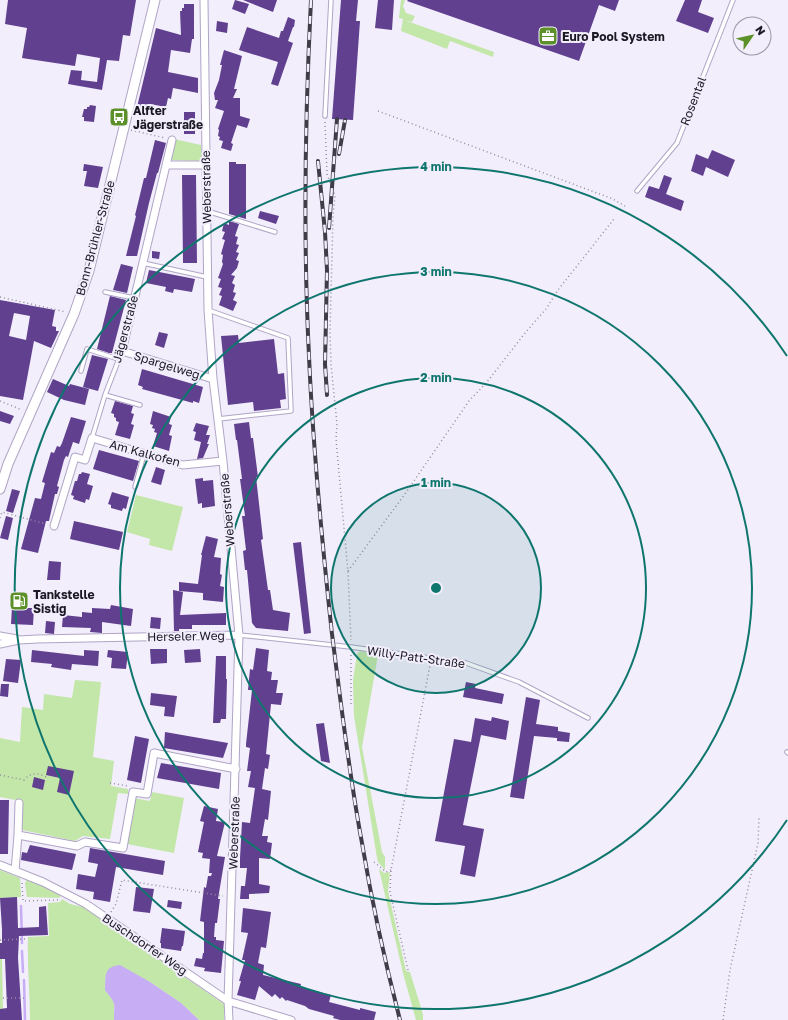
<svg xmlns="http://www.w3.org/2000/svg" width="788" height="1020" viewBox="0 0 788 1020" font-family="'Golos Text',sans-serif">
  <rect width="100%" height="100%" fill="#f2eefc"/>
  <path fill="#c3e6a9" d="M401,0H405L403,6L406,13L415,16L412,22L404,20L494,52L493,57L450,41L447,49L401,31L403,19L399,18Z
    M174,139L201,145L202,157L200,161L169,160Z
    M136,495L183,507L172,551L149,545L150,539L127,532Z
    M360,651L378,655L362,747L382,852L385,857V870L378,862L377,858L354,716L353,680L357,654Z
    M75,680L101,682L93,757L114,761L111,786L128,789V794L118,793L110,839L83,836L75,841L22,830L21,801L0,797V738L20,742L22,707L43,710L44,694L72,698Z
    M152,792L184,798L174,853L127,844L134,798L150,801Z
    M379,869L384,873L390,872L388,891L406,971L410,972L423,1014V1020H416L403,973Z
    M0,870L20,878L21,897L0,898Z
    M26,880L45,887L61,896L59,898L27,897L25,884Z
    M62,899L70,904L83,907L224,1004V1020H199L181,1003L150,982L132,973L106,974L105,990C117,1004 114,1003 114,1020H30C30,992 27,964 28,937L49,936L48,903L60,902Z
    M0,959H2L3,1009H0Z"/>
  <path fill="#c6adf4" d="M120,965L150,982L181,1003L199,1020H114C114,1002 117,1005 105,990C106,976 103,967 120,965Z"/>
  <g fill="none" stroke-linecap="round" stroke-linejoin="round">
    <path stroke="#c6adf4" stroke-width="2.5" d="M21,906L22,943
      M22,951L23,972
      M24,980L25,1020"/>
  </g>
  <path fill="#614090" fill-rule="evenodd" d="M8,0H136L130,36L123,35L119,61L107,60L102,90L68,84L71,70L82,71L81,80L97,82L100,58L77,54L75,66L22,58L27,28L5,24Z
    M235,0L249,4L245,14L232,9Z
    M243,0H277L273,12Z
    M341,0H358L356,21H360L353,120L332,119Z
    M378,0H394L392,30L375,28Z
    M408,0H619L615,11L599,5L579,61L407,1Z
    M685,0H702L698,12L714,18L708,33L676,21Z
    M184,4H194V39H192L190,53L171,50L168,72L198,78V93L173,88L171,99L168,98L166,107L150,104L148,109L137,107L156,28L181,35L180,11H182V8H184Z
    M288,17L295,20L294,27H293L288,41L293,43L278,86L271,84L278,62L239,50L247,27L279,38L281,31H283Z
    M217,21L228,23L227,33L216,31Z
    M224,50L242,56L234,89H237L233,98H240V116L250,119L247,128L237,125L231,143L233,144L231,151L221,148L223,141L219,140L220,137L218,136L219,130L218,129L224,111L215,108L218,100H215L214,93L219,80L222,65H220Z
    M90,105L96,106L94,122L84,121V117H82L84,109H87V107H89Z
    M184,112H195V134H184Z
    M155,140L166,143L158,173H157L149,203L137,256H126L136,216L135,215L138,203L144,178H146Z
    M712,150L735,160L728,177L706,167L703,176L691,171L696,154L708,159Z
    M229,162H236V164H246V219L229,214Z
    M84,164L103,167L98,188L84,186L87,171H83Z
    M182,175H196L197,263H183Z
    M664,175L672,178L666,194L684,201L681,211L645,197L649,186L659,189Z
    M260,211L279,216L276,224L258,218Z
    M229,221L239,224L235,236L238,237L236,244L239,245L236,252L239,253L236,260L239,261L237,268L231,275L235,276L232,283L235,285L233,292L236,293L233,300L237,302L233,311L219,305L222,296L219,295L222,288L218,287L221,279L218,278L223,264L222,262L223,255L221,254L225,240L222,239L225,232L222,231L224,223L229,225Z
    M152,251L160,252L159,259L152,258Z
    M121,264L133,267L127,293L113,290Z
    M149,270L195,279L192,292L174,289L173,293L165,291L166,287L146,283Z
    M110,296L126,300L112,353H109L97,349Z
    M0,300L55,310L52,326L56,327V331H59L51,348L34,341L23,400L0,396ZM14,313L30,316L26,340L9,336Z
    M159,332L168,334L164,348L155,345Z
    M238,335L239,343L274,339L278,374L284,373L286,399L280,400L281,408L254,411L253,402L228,405L221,336Z
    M92,355L108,359L98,391L83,387Z
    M142,369L203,387L199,403L193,401V403L142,389L143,387L138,385Z
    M53,379L69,386L70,384L89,389L85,405L64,400L47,392Z
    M115,401L133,406L131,413L134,414L131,424L134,425L130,439L115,435L119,422L116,421V418L114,417V414L111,413Z
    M0,411L14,416L10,424L0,421Z
    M153,411L171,417L169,424L172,425L169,435L172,436L169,451L153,446L157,433L154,432L155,429L152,428L153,425L150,424Z
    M71,417L86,421L79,444L73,442L68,457L66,456L64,460L57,486L59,487L57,494H55L49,521H46L38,553L21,549L35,498L41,499L45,483L42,482L51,452L54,453L57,446L60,447L62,443Z
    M249,422L251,438H253L258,477H256L263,539L261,540L268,590H270L273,610L290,613L288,631L256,628L252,623L247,570H245L243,551L246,550L242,516H245L240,479H242L237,440H236L234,424Z
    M196,423L209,426L206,435H210L207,444H209L203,458L197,459L201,442L194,440L196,432L193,431Z
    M99,450L139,461L133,481L93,469Z
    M156,467L165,470L161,485L151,482Z
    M82,472L90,474L87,484L93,486L89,500L86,499L85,503L73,499L74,496L71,495L75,481H77L79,474H81Z
    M203,478V481L213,480L215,506L202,508V503L198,504L195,479Z
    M12,489L20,491L13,513L6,511Z
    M112,492L129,497L126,509L123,508L122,511L111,508V505L108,504Z
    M6,516L13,518L8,540L0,538Z
    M74,521L123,532L119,550L70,539Z
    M206,536L218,539L214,557L221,558L220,574L222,575L220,586L224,587L223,602L203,600V593L179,591V582L198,584L202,555H201Z
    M301,542L311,633L304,634L293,543Z
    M49,561L61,562L60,580H47Z
    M173,590L183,592L180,615L226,613V625H192V629H179V631H174Z
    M15,598H24L23,608H34L33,625L11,624L12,607H14Z
    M111,605L133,609L131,626L102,622V633L90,632L91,628L62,627L63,615L82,617V612L92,613V608L110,609Z
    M151,617L161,618L160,629L150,628Z
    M46,621L55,622L54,634L45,633Z
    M256,648L269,650L267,671L272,672L271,680H278L276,693H283L281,705L271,704L266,754L270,755L268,769L265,768L262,789L271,791L268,820L265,819L262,836H268L267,842L272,843L270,859L259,858V884L270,886L269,893L249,894V899H240L241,886H245L247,868H240V858L242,822L250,823L255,788L248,787L251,771H247L250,748L246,747V744L252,690H248L250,669L253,670Z
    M150,649H167V663L151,664Z
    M200,649L201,662L185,663L184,650Z
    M32,650L84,656V650L99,651L98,666L72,664L71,670L51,667L52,664L31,662Z
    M108,650L128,652L126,669L111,668L112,658L107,657Z
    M216,656H226V679H227L226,719H221L220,723H213Z
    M6,659L21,660L18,683L3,681Z
    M466,682L476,684L475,688L504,694L502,704L463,697Z
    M1,684H9L8,697L0,696Z
    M151,693L177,696L174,717L164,716L165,707L150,705Z
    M526,697L540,700L536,724L558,727V731L570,733L569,742L557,741V738L534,736L524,799L510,797Z
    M492,717L509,721L506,740L481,735L463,825L484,829L475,877L460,874L465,846L435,841L454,739L471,742L475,718L491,721Z
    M324,723L330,763L321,761L316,724Z
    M165,732L228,743L223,758L164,748Z
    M135,736L149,739L141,783L127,780Z
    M161,763L221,773L219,789L157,778Z
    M48,766L74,771L69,795L57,792L60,778L46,775Z
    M34,777L45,780L43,790L32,787Z
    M0,800H9L8,854H0Z
    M204,806L218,809L216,821L225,822L217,856L225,857L218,899H220L217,923H215L214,937H216V940L224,941L221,973L204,971L205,968L194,966L196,958L202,959L203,953H204V922L200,921L204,887L206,888L208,876H211L212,873H209L210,859L202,858L203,853L198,852L204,822L200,821Z
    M30,845L76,854L72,870L21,860L22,852L27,853Z
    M90,848L165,861L163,875L116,867L110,902L93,899L94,892L76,889L78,874L95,877L98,864L88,862Z
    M136,887L154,889L150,913L133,911Z
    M17,897L18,928L39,927V907L46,906L48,935L19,936L18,958L22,1020H0V1009L7,1008L5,959H0V943H2V929L0,898Z
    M168,900L182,902L181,909L167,907Z
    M243,908L271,912L266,948L261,947L258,963L264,965L263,975L301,984L300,987L331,995L329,1002L360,1010V1008L376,1012L374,1020H340L333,1018L334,1016L309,1009L305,1006L287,1000L286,1001L282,997L280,999L275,994L272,997L259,986L255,1000L237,995L241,981H239L245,960H242L248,933L241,932Z
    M162,928L185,931L183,946H182L181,951L161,948V943H160Z"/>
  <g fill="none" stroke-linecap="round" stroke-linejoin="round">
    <g stroke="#b0a5c5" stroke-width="5.5">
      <path id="service" d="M325,116L331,0
        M637,191L677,143L733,0
        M207,211L275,232
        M143,263L207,277
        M105,292L134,298
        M208,310L288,338L291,411L218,419
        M81,371L87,349L118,359
        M105,395L140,405
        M92,438L105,395L122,351
        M135,487L144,454
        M239,635L351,647L466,663L519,682L588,718
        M787,752L788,753"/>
    </g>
    <g stroke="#b0a5c5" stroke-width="9">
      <path id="minor" d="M204,0L208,310L213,379L223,461L239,635L228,1001L229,1020
        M172,140L122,351L213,379
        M166,165H206
        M54,526L75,457L85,460L92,438L183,465L223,461
        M0,636L17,639
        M0,644L19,640L37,639L239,635
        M18,835L19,803
        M0,865L43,882L86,904L228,1001L291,1020
        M15,871L18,835L77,846L85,842L123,848L133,792L147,794L154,753L236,769"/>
    </g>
    <g stroke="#b0a5c5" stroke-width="11">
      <path id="tertiary" d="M0,489L8,464L74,314L89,271L155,0"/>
    </g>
    <path stroke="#938f9c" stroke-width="1.5" stroke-dasharray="1 3" stroke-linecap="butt" d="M378,111L613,199L625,206
      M325,122L327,174L335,196L333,216L330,332L331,364L337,424L336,439L348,572L351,640
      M131,130L165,138
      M0,297L66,312
      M0,401L22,410
      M0,518L2,512L46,524
      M348,571L405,494L469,401L487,382L525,333L546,309L558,290L614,219
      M351,704V654
      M0,775L24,780C30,773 37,772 46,777
      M110,783L129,786
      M374,862L386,872L391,870
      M22,883L23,901L59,900
      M111,912L116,904L122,880L223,896
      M0,940L25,939
      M408,970L390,892L391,870L430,665
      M3,998H27
      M723,1020L730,970L758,843L759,818"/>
    <use href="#service" stroke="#fff" stroke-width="3.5"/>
    <use href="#minor" stroke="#fff" stroke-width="7"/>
    <use href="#tertiary" stroke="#fff" stroke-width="9"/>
    <g stroke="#403c48" stroke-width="4">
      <path id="rail" d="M311,0C305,118 303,238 309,356C313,449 322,542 332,634C341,704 349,774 362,843C372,903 385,962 400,1020
        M339,154L345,120
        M318,161L325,232L327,270L325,364L327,395
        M329,228L337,119"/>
    </g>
    <use href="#rail" stroke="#f2eefc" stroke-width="2.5" stroke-dasharray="8" stroke-linecap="butt"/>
  </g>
  <circle cx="436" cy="588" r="105" fill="#0f766e" fill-opacity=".12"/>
  <g fill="none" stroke="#0f766e" stroke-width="2">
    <circle cx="436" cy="588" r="105"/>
    <circle cx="436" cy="588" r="210"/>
    <circle cx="436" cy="588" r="316"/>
    <path d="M787 820A421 421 0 1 1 787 356"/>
  </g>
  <defs>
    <g id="office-square" transform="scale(1)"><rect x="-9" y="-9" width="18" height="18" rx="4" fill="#5c9029" stroke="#f2eefc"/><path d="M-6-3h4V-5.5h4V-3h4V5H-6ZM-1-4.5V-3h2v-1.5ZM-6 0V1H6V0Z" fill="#fff"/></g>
    <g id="bus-square" transform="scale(1)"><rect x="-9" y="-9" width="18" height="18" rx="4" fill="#5c9029" stroke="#f2eefc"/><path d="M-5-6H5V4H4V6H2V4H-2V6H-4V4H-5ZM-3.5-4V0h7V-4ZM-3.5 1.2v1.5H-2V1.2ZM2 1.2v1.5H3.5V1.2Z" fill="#fff"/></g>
    <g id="fuel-square" transform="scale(1)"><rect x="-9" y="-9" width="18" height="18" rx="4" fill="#5c9029" stroke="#f2eefc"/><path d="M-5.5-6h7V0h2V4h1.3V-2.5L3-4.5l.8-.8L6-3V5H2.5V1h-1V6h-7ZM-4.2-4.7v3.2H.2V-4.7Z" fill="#fff"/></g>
  </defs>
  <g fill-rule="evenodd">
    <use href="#office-square" x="548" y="36"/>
    <use href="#bus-square" x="119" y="117"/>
    <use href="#fuel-square" x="19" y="601"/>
  </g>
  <g text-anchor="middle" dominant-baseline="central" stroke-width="4" stroke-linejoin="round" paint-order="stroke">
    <g font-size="12" font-weight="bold" fill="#1c1824" stroke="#f2eefc" text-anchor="start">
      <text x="562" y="36">Euro Pool System</text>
      <text x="133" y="110">Alfter<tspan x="133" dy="14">Jägerstraße</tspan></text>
      <text x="33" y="594">Tankstelle<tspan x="33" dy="14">Sistig</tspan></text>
    </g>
    <g font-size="12" fill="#1c1824" stroke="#f2eefc">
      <text transform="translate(693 101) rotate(-69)">Rosental</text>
      <text transform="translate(206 187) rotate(-91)">Weberstraße</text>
      <text transform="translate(95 238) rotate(-75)">Bonn-Brühler-Straße</text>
      <text transform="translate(125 329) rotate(-75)">Jägerstraße</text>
      <text transform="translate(167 365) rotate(17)">Spargelweg</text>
      <text transform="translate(145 453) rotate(15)">Am Kalkofen</text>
      <text transform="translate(227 510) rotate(-95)">Weberstraße</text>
      <text transform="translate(186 636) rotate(-1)">Herseler Weg</text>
      <text transform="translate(416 657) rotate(8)">Willy-Patt-Straße</text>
      <text transform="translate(234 833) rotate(-88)">Weberstraße</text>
      <text transform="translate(145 944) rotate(34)">Buschdorfer Weg</text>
    </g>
  </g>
  <circle cx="436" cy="588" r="6" fill="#0f766e" stroke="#f2eefc" stroke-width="2"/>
  <g font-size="12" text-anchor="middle" font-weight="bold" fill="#0f766e" stroke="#f2eefc" stroke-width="4" stroke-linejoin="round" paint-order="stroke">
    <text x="436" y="171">4 min</text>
    <text x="436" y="276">3 min</text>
    <text x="436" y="382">2 min</text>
    <text x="436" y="487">1 min</text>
  </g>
  <g transform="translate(752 36) rotate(56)"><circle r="19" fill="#f2eefc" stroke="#9c98a6"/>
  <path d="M0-3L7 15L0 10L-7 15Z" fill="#5c9029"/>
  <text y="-6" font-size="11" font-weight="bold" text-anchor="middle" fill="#1c1824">N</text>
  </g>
</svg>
